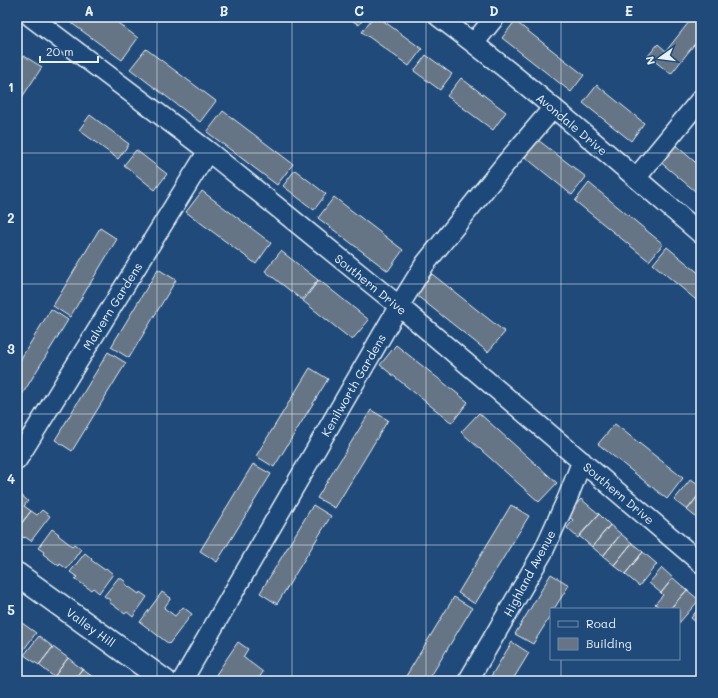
<svg xmlns="http://www.w3.org/2000/svg" width="718" height="698" viewBox="0 0 718 698" font-family="Mali,sans-serif">
  <rect width="100%" height="100%" fill="#1f4a7a"/>
  <filter id="ink" filterUnits="userSpaceOnUse"><feTurbulence type="fractalNoise" baseFrequency=".025" numOctaves="2"/><feDisplacementMap in="SourceGraphic" scale="8" xChannelSelector="R" yChannelSelector="G"/><feConvolveMatrix kernelMatrix="1 2 1 2 8 2 1 2 1" color-interpolation-filters="sRGB"/></filter>
  <g filter="url(#ink)">
    <path fill="#667485" stroke="#e8f1f8" d="M63,17H110L138,38L122,60Z
      M347,17H365L359,25Z
      M373,17H378L422,49L409,66L362,32Z
      M693,17H701V36L671,74L648,56L658,44L666,51Z
      M515,21L584,75L571,92L502,38Z
      M146,49L216,101L200,122L130,69Z
      M426,55L452,74L440,90L414,71Z
      M24,56L42,67L17,105V66Z
      M461,78L506,112L493,130L447,96Z
      M597,85L644,123L631,141L583,103Z
      M223,111L293,164L277,185L207,132Z
      M90,115L129,144L118,159L79,130Z
      M538,140L586,177L572,195L525,157Z
      M674,144L701,167V196L659,161Z
      M136,150L167,174L155,190L124,165Z
      M295,170L326,194L314,210L283,186Z
      M589,183L663,244L649,261L575,201Z
      M202,191L271,243L256,264L186,212Z
      M334,197L403,250L388,271L318,218Z
      M100,228L117,239L70,317L53,306Z
      M667,247L701,275V304L653,264Z
      M281,251L318,280L302,300L265,271Z
      M158,269L176,280L129,358L111,347Z
      M432,274L505,332L488,352L416,295Z
      M319,280L369,320L352,340L303,301Z
      M51,309L68,320L17,403V365Z
      M396,345L468,402L452,423L380,365Z
      M108,352L126,363L72,451L55,440Z
      M310,368L328,379L274,467L256,456Z
      M371,410L388,420L335,508L317,498Z
      M479,413L557,483L539,502L461,432Z
      M615,424L683,478L667,499L598,444Z
      M253,464L271,474L217,562L200,551Z
      M691,479L701,486V492L687,510L674,500Z
      M701,492V515L698,519L687,510Z
      M20,494L28,501L24,506L31,511L17,529V498Z
      M581,499L599,514L578,538L567,528L573,520L567,515Z
      M313,505L331,516L277,604L260,593Z
      M511,505L529,516L475,604L458,593Z
      M42,510L50,516L31,541L25,537L24,538L17,533V529L31,511L37,515Z
      M599,514L610,525L592,547L579,536Z
      M610,525L621,534L603,556L592,547Z
      M52,529L59,534L58,535L72,546L74,544L81,549L67,569L60,564L59,566L43,554L44,552L38,548Z
      M621,534L632,543L614,565L603,556Z
      M632,543L643,552L625,574L614,565Z
      M643,552L657,564L639,586L625,574Z
      M85,553L92,559L91,560L105,570L106,568L113,574L99,593L93,588L91,590L75,579L77,577L70,572Z
      M662,568L673,578L661,593L649,583Z
      M551,574L569,585L554,609H551V615L533,644L515,634Z
      M119,577L126,582L125,584L139,594L140,592L147,597L133,617L127,612L125,614L109,602L110,600L104,596Z
      M673,578L687,590L670,609H661L655,604L663,595L661,593Z
      M687,590L699,600L679,623V609H670Z
      M162,592L171,598L164,608L175,616L183,607L192,614L169,644L140,622Z
      M454,597L472,608L428,681H403Z
      M701,605V626L691,618Z
      M22,623L36,633L22,652L17,649V630Z
      M39,636L53,647L39,665L24,655Z
      M238,642L248,649L243,657L263,672L257,681H222L215,676Z
      M512,642L529,653L512,681H488Z
      M53,647L68,658L54,677L39,665Z
      M68,658L82,669L73,681H59L54,677Z
      M82,669L97,680L96,681H73Z"/>
    <g fill="none" stroke-linecap="round" stroke-linejoin="round">
      <g stroke="#e8f1f8" stroke-width="22">
        <path id="street" d="M31,17L208,151L399,306L701,563
          M439,17C530,85 615,160 701,234
          M474,43L495,17
          M636,178L701,99
          M17,460L208,151
          M182,681L399,306L425,264L506,163L553,108
          M468,681L543,552L568,497L582,461"/>
      </g>
      <g stroke="#e8f1f8" stroke-width="25">
        <path id="secondary" d="M17,574L165,681"/>
      </g>
      <use href="#street" stroke="#1f4a7a" stroke-width="19"/>
      <use href="#secondary" stroke="#1f4a7a" stroke-width="22"/>
    </g>
  </g>
  <path fill="none" stroke="#e8f1f8" stroke-width="1" stroke-opacity="0.55" d="M157,17V681M292,17V681M426,17V681M561,17V609M17,153H701M17,284H701M17,414H701M17,545H701M561,659V681"/>
  <g text-anchor="middle" dominant-baseline="central" stroke-width="3" stroke-linejoin="round" paint-order="stroke">
    <g font-size="12" fill="#e8f1f8" stroke="#1f4a7a">
      <text transform="translate(572 124) rotate(40)">Avondale Drive</text>
      <text transform="translate(371 284) rotate(39)">Southern Drive</text>
      <text transform="translate(112 306) rotate(-58)">Malvern Gardens</text>
      <text transform="translate(353 385) rotate(-60)">Kenilworth Gardens</text>
      <text transform="translate(619 493) rotate(40)">Southern Drive</text>
      <text transform="translate(529 573) rotate(-62)">Highland Avenue</text>
      <text transform="translate(91 627) rotate(36)">Valley Hill</text>
    </g>
  </g>
  <rect width="718" height="698" fill="none" stroke="#1f4a7a" stroke-width="44"/>
  <rect x="550" y="608" width="130" height="52" fill="#1f4a7a" stroke="#6f8dac"/>
  <rect x="558" y="621" width="20" height="6" fill="#1f4a7a" stroke="#6f8dac"/>
  <text x="586" y="628" font-size="12" fill="#e8f1f8">Road</text>
  <rect x="558" y="638" width="20" height="12" fill="#667485" stroke="#6f8dac"/>
  <text x="586" y="648" font-size="12" fill="#e8f1f8">Building</text>
  <g transform="translate(660 58) rotate(256)" stroke="#1f4a7a" stroke-width="3" paint-order="stroke">
  <path d="M0-3L7 15L0 10L-7 15Z" fill="#e8f1f8"/>
  <text y="-6" font-size="11" font-weight="bold" text-anchor="middle" fill="#e8f1f8">N</text>
  </g>
  <path d="M40 56v6h58v-6" fill="none" stroke="#e8f1f8" stroke-width="2"/>
  <text x="46" y="56" font-size="12" fill="#e8f1f8" stroke="#1f4a7a" stroke-width="3" paint-order="stroke">20 m</text>
  <rect x="22" y="22" width="674" height="654" fill="none" stroke="#e8f1f8" stroke-width="1.5"/>
  <g font-size="13" text-anchor="middle" font-weight="bold" fill="#e8f1f8">
    <text x="89" y="16">A</text>
    <text x="224" y="16">B</text>
    <text x="359" y="16">C</text>
    <text x="494" y="16">D</text>
    <text x="629" y="16">E</text>
    <text x="11" y="92">1</text>
    <text x="11" y="223">2</text>
    <text x="11" y="354">3</text>
    <text x="11" y="484">4</text>
    <text x="11" y="615">5</text>
  </g>
</svg>
